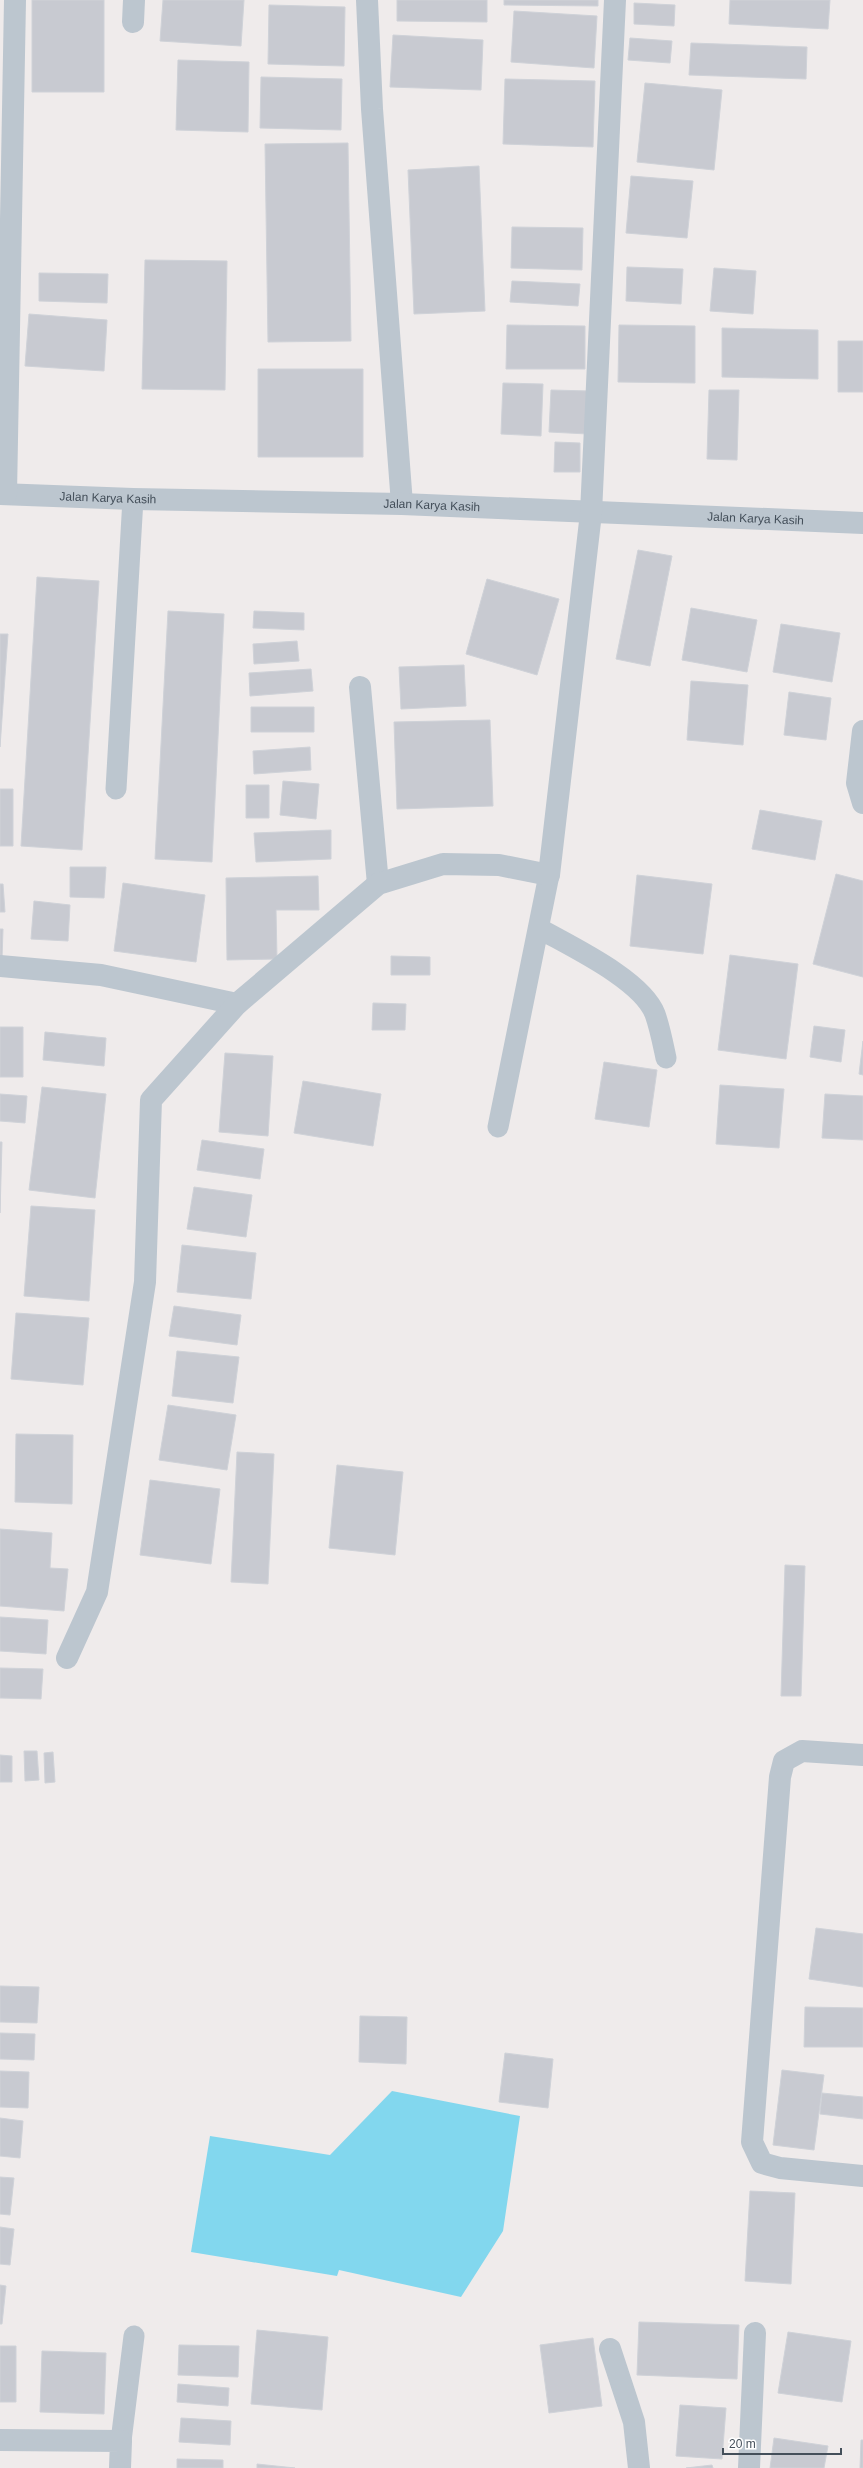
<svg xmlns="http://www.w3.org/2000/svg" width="863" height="2468" viewBox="0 0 863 2468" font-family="Arial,sans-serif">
  <rect width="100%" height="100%" fill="#efebeb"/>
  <path fill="#82d7ee" d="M392,2091L520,2116L503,2231L461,2297L339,2270L337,2276L191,2252L210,2136L330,2155Z"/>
  <path fill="#c8cad1" stroke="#cfd2d8" d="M32,0H104V92H32Z
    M163,0H244L241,46L160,41Z
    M397,0H487V22L397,21Z
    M504,0H598V6L504,5Z
    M730,0H830L828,29L729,24Z
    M634,3L675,5L674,26L634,24Z
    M269,5L345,7L344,66L268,64Z
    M514,11L597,16L594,68L511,62Z
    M393,35L483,40L481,90L390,87Z
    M630,38L672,41L670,63L628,60Z
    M691,43L807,47L806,79L689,75Z
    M178,60L249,62L248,132L176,130Z
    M261,77L342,79L341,130L260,128Z
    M505,79L595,81L593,147L503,144Z
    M645,83L722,90L714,170L637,162Z
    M348,143L351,341L268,342L265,144Z
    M479,166L485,311L414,314L408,170Z
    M631,176L693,181L687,238L626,233Z
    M512,227L583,228L582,270L511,268Z
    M145,260L227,261L225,390L142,389Z
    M627,267L683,269L681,304L626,301Z
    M714,268L756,271L753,314L710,311Z
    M39,273L108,274L107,303L39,301Z
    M512,281L580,284L578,306L510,302Z
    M29,314L107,320L104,371L25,366Z
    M507,325L585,326V369H506Z
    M619,325L695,326V383L618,382Z
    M722,328L818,330V379L722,377Z
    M838,341H863V392H838Z
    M258,369H363V457H258Z
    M503,383L543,384L541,436L501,434Z
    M551,390L590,391L588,434L549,432Z
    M709,390H739L737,460L707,459Z
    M555,442L580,443V472H554Z
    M638,550L672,556L650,666L616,659Z
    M37,577L99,581L82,850L21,846Z
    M487,579L559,599L537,675L466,654Z
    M691,608L757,620L747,672L682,660Z
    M168,611L224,614L212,862L155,859Z
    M254,611L304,613V630L253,628Z
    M781,624L840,633L832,682L773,672Z
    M0,634H8L0,747Z
    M297,641L299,661L254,664L253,644Z
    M464,665L466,706L401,709L399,667Z
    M311,669L313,691L250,696L249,673Z
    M691,681L748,685L743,745L687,740Z
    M789,692L831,698L826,740L784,735Z
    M251,707H314V732H251Z
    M490,720L493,806L397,809L394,722Z
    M310,747L311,770L254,774L253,751Z
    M283,781L319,784L316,819L280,815Z
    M246,785H269V818H246Z
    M0,789H13V846H0Z
    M760,810L822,821L815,860L752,849Z
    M331,830V859L256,862L254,833Z
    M70,867H106L104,898L70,897Z
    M836,874L863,881V977L813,964Z
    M637,875L712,884L703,954L630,946Z
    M318,876L319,910H276L277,959L227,960L226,878Z
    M123,883L205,895L196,962L114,951Z
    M0,884H3L5,912H0Z
    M34,901L70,905L68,941L31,939Z
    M0,929H3L2,959H0Z
    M730,955L798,964L786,1059L718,1050Z
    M391,956L430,957V975H391Z
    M373,1003L406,1004L405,1030H372Z
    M814,1026L845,1030L841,1062L810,1057Z
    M0,1027H23V1077H0Z
    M45,1032L106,1038L104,1066L43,1060Z
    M863,1041V1075L859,1074Z
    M225,1053L273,1056L268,1136L219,1132Z
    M604,1062L657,1070L649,1127L595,1119Z
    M303,1081L381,1094L373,1146L294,1133Z
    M720,1085L784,1089L779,1148L716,1144Z
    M42,1087L106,1094L95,1198L29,1190Z
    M0,1094L27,1096L25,1123L0,1121Z
    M825,1094L863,1096V1140L822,1138Z
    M202,1140L264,1149L260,1179L197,1170Z
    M0,1142H2L0,1213Z
    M194,1187L252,1195L246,1237L187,1229Z
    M31,1206L95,1210L89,1301L24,1296Z
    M182,1245L256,1253L251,1299L177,1292Z
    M174,1306L241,1315L237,1345L169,1336Z
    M16,1313L89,1318L83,1385L11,1379Z
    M177,1351L239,1357L233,1403L172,1396Z
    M168,1405L236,1415L227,1470L159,1460Z
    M16,1434L73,1435L72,1504L15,1502Z
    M237,1452L274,1454L268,1584L231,1582Z
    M337,1465L403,1472L395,1555L329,1548Z
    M150,1480L220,1489L211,1564L140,1555Z
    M0,1529L52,1533L50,1568L68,1569L64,1611L0,1606Z
    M785,1565L805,1566L801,1696H781Z
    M0,1617L48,1620L46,1654L0,1651Z
    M0,1668L43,1669L41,1699L0,1698Z
    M24,1751H37L39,1780L25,1781Z
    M53,1752L55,1782L45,1783L44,1753Z
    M0,1755L12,1756V1782H0Z
    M816,1928L863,1934V1987L809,1979Z
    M0,1986L39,1987L37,2023L0,2022Z
    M805,2007L863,2008V2047H804Z
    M360,2016L407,2017L406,2064L359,2062Z
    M0,2033L35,2034L34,2060L0,2059Z
    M505,2053L553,2059L548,2108L499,2102Z
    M782,2070L824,2075L814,2150L773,2145Z
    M0,2071L29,2072L28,2108L0,2107Z
    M822,2093L863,2097V2119L820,2114Z
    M0,2118L23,2121L20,2158L0,2156Z
    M0,2177L14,2178L10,2215L0,2214Z
    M750,2191L795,2193L791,2284L745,2281Z
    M0,2227L14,2229L10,2265L0,2264Z
    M0,2285L6,2286L2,2324H0Z
    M639,2322L739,2325L737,2379L637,2375Z
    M257,2330L328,2337L322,2410L251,2404Z
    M788,2332L851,2341L842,2402L778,2393Z
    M593,2338L602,2406L549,2413L540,2345Z
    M179,2345L239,2346L238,2377L178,2375Z
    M0,2346H16V2402H0Z
    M42,2351L106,2353L104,2414L40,2412Z
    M178,2384L229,2388L228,2406L177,2402Z
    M680,2405L726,2408L722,2459L676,2456Z
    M181,2418L231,2421L230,2445L179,2442Z
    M774,2438L828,2446L824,2468H770Z
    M861,2440H863V2468H860Z
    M177,2459L223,2460V2468H177Z
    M257,2464L295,2468H257Z
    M712,2465L713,2468H686Z"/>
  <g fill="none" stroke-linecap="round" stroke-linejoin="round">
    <path stroke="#bcc6cf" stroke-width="21" d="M116,789L133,499
      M540,929C572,947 642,980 655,1014C660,1028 663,1044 666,1058
      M498,1127L549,875
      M121,2441L134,2336"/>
    <g stroke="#bcc6cf" stroke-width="22">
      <path d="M367,0L372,109L402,504"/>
      <path d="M133,22L134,0"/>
      <path id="s1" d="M0,494L133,499L402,504L863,523"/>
      <path d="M6,494L15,0"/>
      <path d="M360,687L378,884"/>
      <path d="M863,731L857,783L863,803"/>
      <path d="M0,966L101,975L237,1004"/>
      <path d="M67,1658L97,1592L145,1282L151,1100L237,1004L378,884L443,864L499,865L549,875L591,513L615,0"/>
      <path d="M863,1755L802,1751L784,1761L780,1777L752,2142L762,2163L780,2168L863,2176"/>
      <path d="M610,2349L634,2422L639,2468"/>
      <path d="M0,2440L121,2441L120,2468"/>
      <path d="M749,2468L755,2333"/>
    </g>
  </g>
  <g text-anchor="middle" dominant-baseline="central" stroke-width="3" stroke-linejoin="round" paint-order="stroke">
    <g font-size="12" fill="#444f5a" stroke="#fff">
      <text stroke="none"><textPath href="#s1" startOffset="108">Jalan Karya Kasih</textPath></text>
      <text stroke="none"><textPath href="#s1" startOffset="432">Jalan Karya Kasih</textPath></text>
      <text stroke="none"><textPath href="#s1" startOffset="756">Jalan Karya Kasih</textPath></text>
    </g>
  </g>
  <path d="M723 2448v6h118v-6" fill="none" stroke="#444f5a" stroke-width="2"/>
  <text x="729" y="2448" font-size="12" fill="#444f5a" stroke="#ffffff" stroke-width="3" paint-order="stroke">20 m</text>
</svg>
